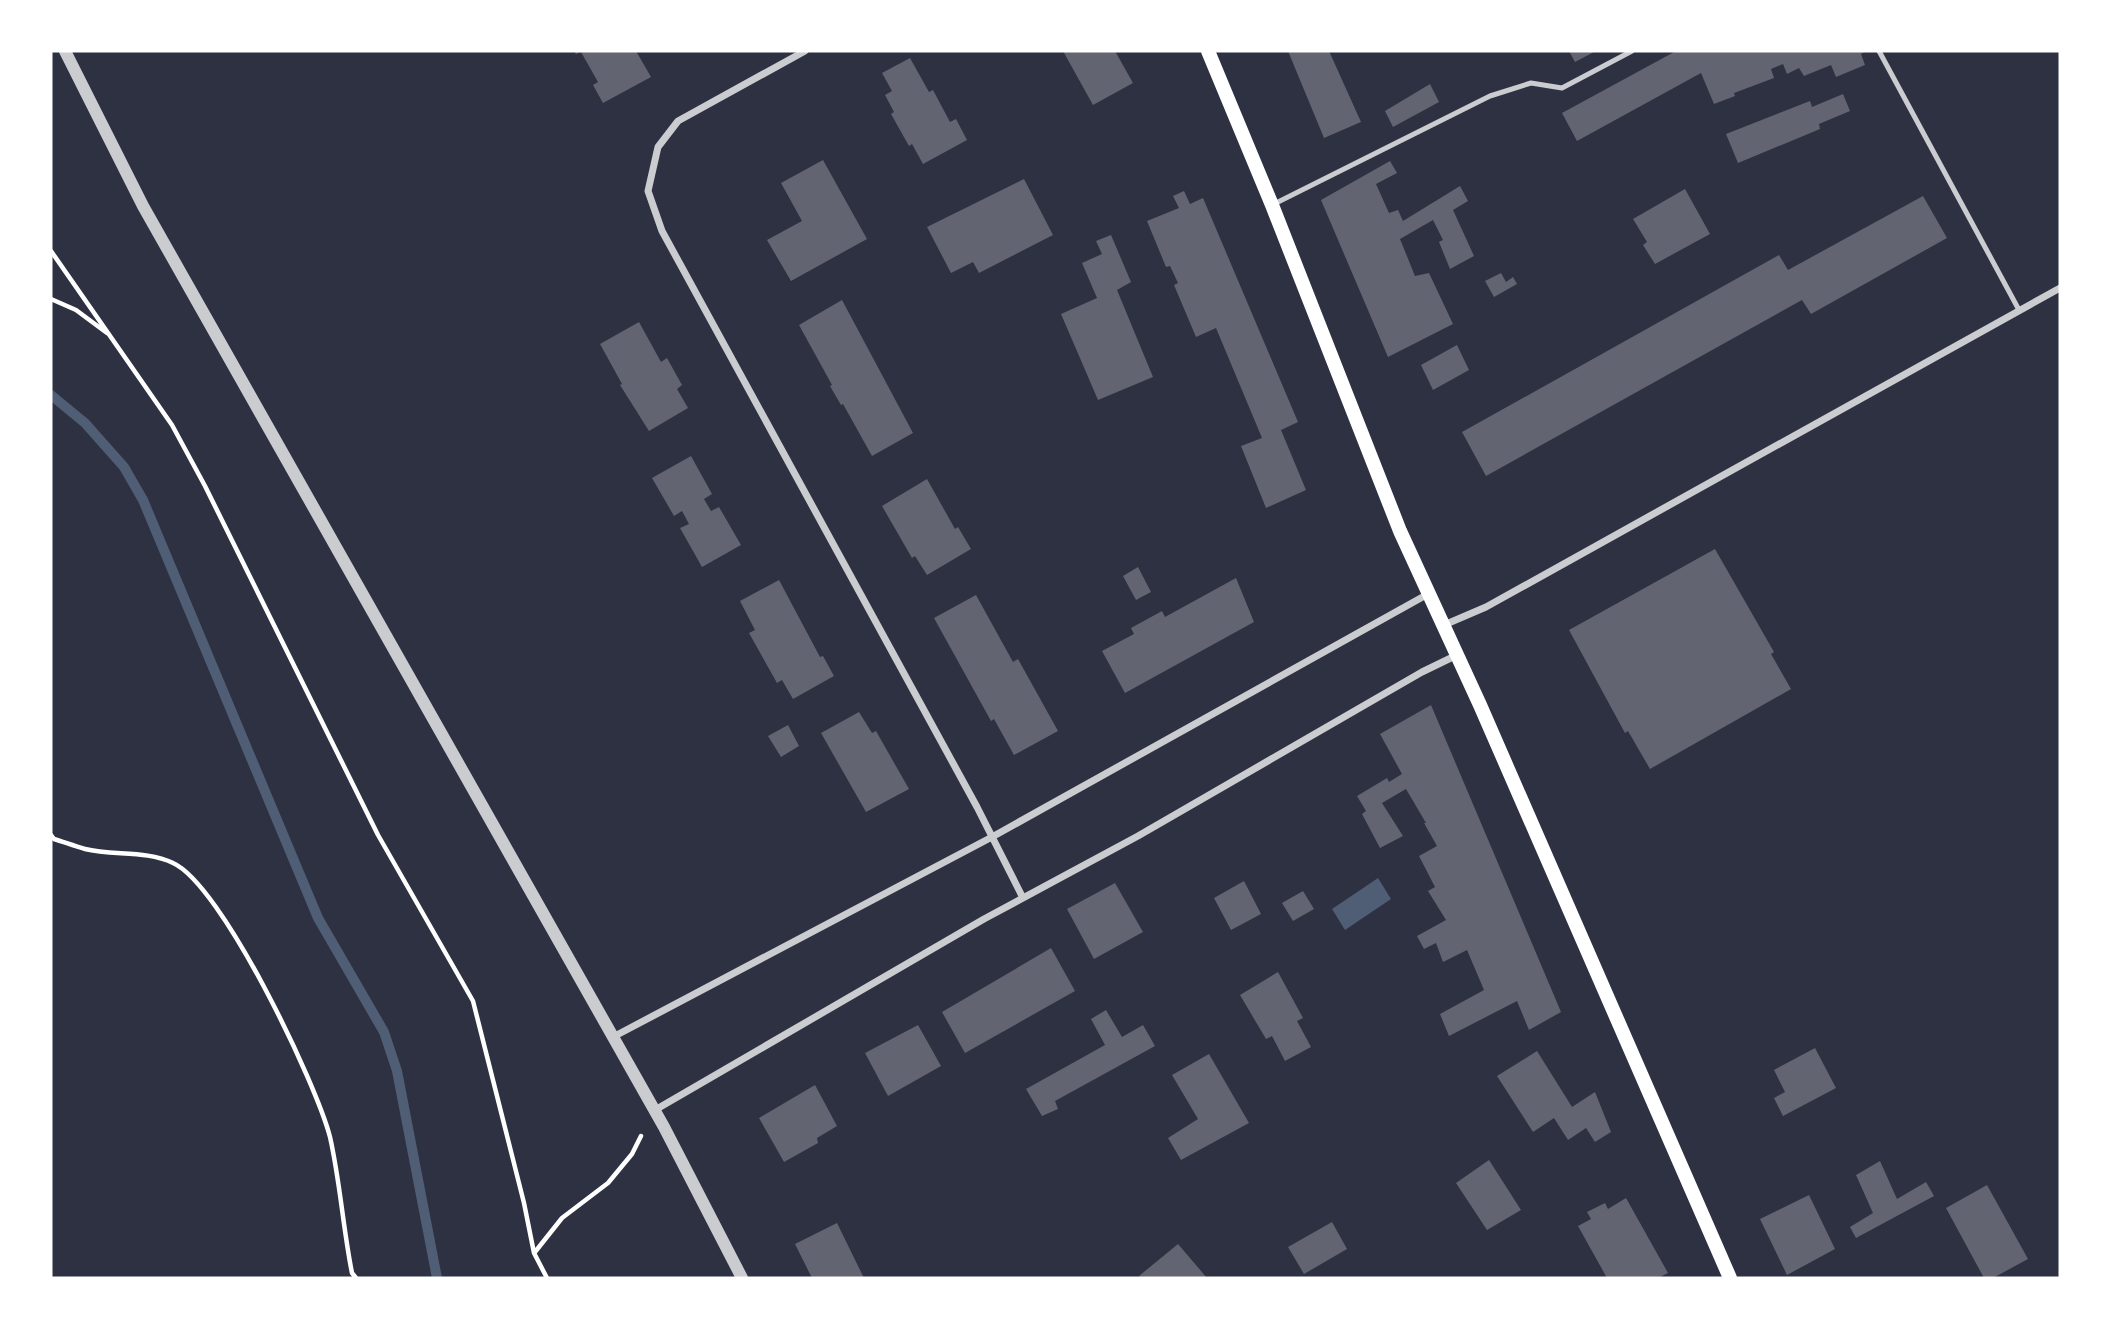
<svg xmlns="http://www.w3.org/2000/svg" width="2111" height="1329" viewBox="0 0 2111 1329" font-family="'Times New Roman',serif">
  <rect width="100%" height="100%" fill="#2d3142"/>
  <path fill="#4f5d75" d="M1378,878L1391,899L1345,930L1332,909Z"/>
  <g fill="none" stroke-linecap="round" stroke-linejoin="round">
    <path stroke="#4f5d75" stroke-width="10" d="M51,395L85,423L124,467L143,500L318,918L384,1032L397,1071L437,1278"/>
  </g>
  <path fill="#626471" d="M574,51H636L651,77L603,103L593,85L598,82L581,52L576,54Z
    M1063,51H1115L1133,83L1093,105Z
    M1288,51H1329L1361,122L1324,138Z
    M1569,51H1596L1575,62Z
    M1676,51H1866L1861,54L1865,65L1836,77L1831,65L1804,76L1799,68L1787,74L1783,64L1771,69L1774,78L1734,93L1735,96L1714,104L1701,73L1577,141L1562,113Z
    M910,58L929,92L933,90L950,122L956,119L967,140L923,164L912,144L909,146L891,114L894,112L885,95L892,91L882,73Z
    M1430,84L1439,102L1393,127L1385,111Z
    M1843,94L1850,111L1819,124L1820,129L1738,163L1726,134L1810,101L1812,107Z
    M823,160L867,239L791,281L767,240L802,221L781,183Z
    M1390,161L1397,173L1376,184L1389,213L1398,210L1403,221L1460,186L1468,201L1453,210L1474,256L1450,269L1439,242L1443,240L1433,220L1400,239L1415,276L1429,273L1453,324L1388,357L1321,200Z
    M1024,179L1053,235L979,273L973,262L951,273L927,227Z
    M1685,189L1710,234L1655,264L1643,245L1647,242L1633,219Z
    M1184,191L1190,204L1203,198L1298,422L1281,430L1306,490L1266,508L1241,446L1262,438L1216,328L1196,337L1174,285L1178,283L1170,266L1166,267L1147,221L1179,208L1173,196Z
    M1923,196L1947,238L1811,314L1802,300L1486,476L1462,432L1779,255L1788,270Z
    M1111,235L1131,282L1117,290L1153,377L1098,400L1061,314L1097,298L1082,263L1102,254L1096,241Z
    M1501,273L1506,282L1513,277L1517,284L1494,297L1485,281Z
    M842,300L913,433L872,456L843,404L841,405L830,386L832,385L799,325Z
    M639,322L661,362L667,358L682,385L677,389L688,408L649,431L620,385L622,384L600,344Z
    M1457,345L1469,370L1433,390L1421,365Z
    M691,456L712,494L704,499L711,511L719,507L741,545L702,567L680,528L689,524L682,511L674,516L652,478Z
    M927,479L955,529L958,527L971,549L927,575L915,556L912,558L882,506Z
    M1715,549L1774,652L1771,654L1791,689L1650,769L1628,731L1625,733L1569,630Z
    M1138,567L1151,592L1136,600L1123,576Z
    M1236,578L1254,622L1125,693L1102,651L1134,634L1131,628L1162,611L1165,617Z
    M779,580L820,657L823,656L834,676L793,699L782,680L777,683L749,633L755,630L740,601Z
    M976,595L1013,662L1018,659L1058,731L1014,755L994,719L991,721L934,618Z
    M1431,705L1561,1012L1529,1030L1517,1001L1449,1036L1440,1014L1484,990L1467,950L1443,962L1436,943L1424,949L1417,936L1446,920L1428,891L1435,887L1419,856L1437,846L1424,823H1426L1406,789L1382,803L1403,836L1380,848L1362,814L1366,811L1357,796L1387,778L1389,782L1402,774L1380,734Z
    M859,712L872,733L876,731L909,789L866,812L821,733Z
    M788,725L799,746L781,757L768,736Z
    M1244,881L1261,914L1231,930L1214,898Z
    M1115,883L1143,932L1094,959L1067,909Z
    M1303,891L1314,909L1293,921L1282,903Z
    M1051,948L1075,991L965,1053L942,1012Z
    M1278,972L1303,1018L1297,1021L1311,1047L1285,1061L1272,1036L1266,1039L1240,995Z
    M1106,1010L1122,1037L1143,1025L1155,1046L1055,1101L1058,1109L1042,1116L1026,1089L1105,1045L1091,1019Z
    M918,1025L941,1066L888,1096L865,1053Z
    M1815,1048L1836,1088L1783,1116L1774,1098L1785,1092L1774,1070Z
    M1537,1051L1572,1107L1595,1092L1611,1132L1595,1142L1586,1128L1568,1140L1554,1118L1533,1132L1497,1076Z
    M1209,1054L1249,1123L1181,1160L1168,1138L1198,1119L1172,1075Z
    M815,1085L837,1126L817,1138L818,1143L784,1162L759,1118Z
    M1489,1160L1521,1210L1487,1230L1456,1183Z
    M1880,1161L1897,1199L1926,1182L1934,1196L1856,1238L1850,1227L1873,1213L1856,1175Z
    M1987,1185L2028,1259L1993,1278H1984L1946,1208Z
    M1809,1195L1835,1249L1787,1275L1760,1219Z
    M1626,1198L1668,1273L1658,1278H1607L1578,1226L1591,1219L1587,1212L1605,1203L1608,1209Z
    M1332,1222L1347,1249L1304,1274L1288,1247Z
    M837,1223L861,1272L864,1278H812L795,1244Z
    M1178,1244L1207,1278H1141L1139,1276Z"/>
  <g fill="none" stroke-linecap="round" stroke-linejoin="round">
    <path stroke="#fff" stroke-width="4.5" d="M51,251L172,425L205,486L378,835L473,1001L524,1203L534,1253L547,1278
      M51,299L76,310L107,333
      M51,835L54,839C64,842 74,846 85,849C113,856 146,850 173,863C222,885 316,1083 330,1137C340,1181 343,1228 352,1273L356,1278
      M535,1252L562,1218L608,1183L632,1154L641,1136"/>
    <path stroke="#caccd0" stroke-width="5" d="M1879,51L2019,310
      M1272,205L1490,96L1531,83L1562,88L1632,51"/>
    <path stroke="#caccd0" stroke-width="7" d="M805,51L678,121L658,147L648,191L662,231L977,807L1023,898
      M1444,625L1486,607L2060,288
      M613,1037L992,837L1428,594
      M655,1110L984,919L1138,836L1422,672L1457,655"/>
    <path stroke="#caccd0" stroke-width="12" d="M65,51L143,206L664,1127L742,1278"/>
    <path stroke="#fff" stroke-width="14" d="M1208,51L1272,205L1400,531L1480,705L1730,1278"/>
  </g>
  <rect width="2111" height="1329" fill="none" stroke="#ffffff" stroke-width="105"/>
</svg>
